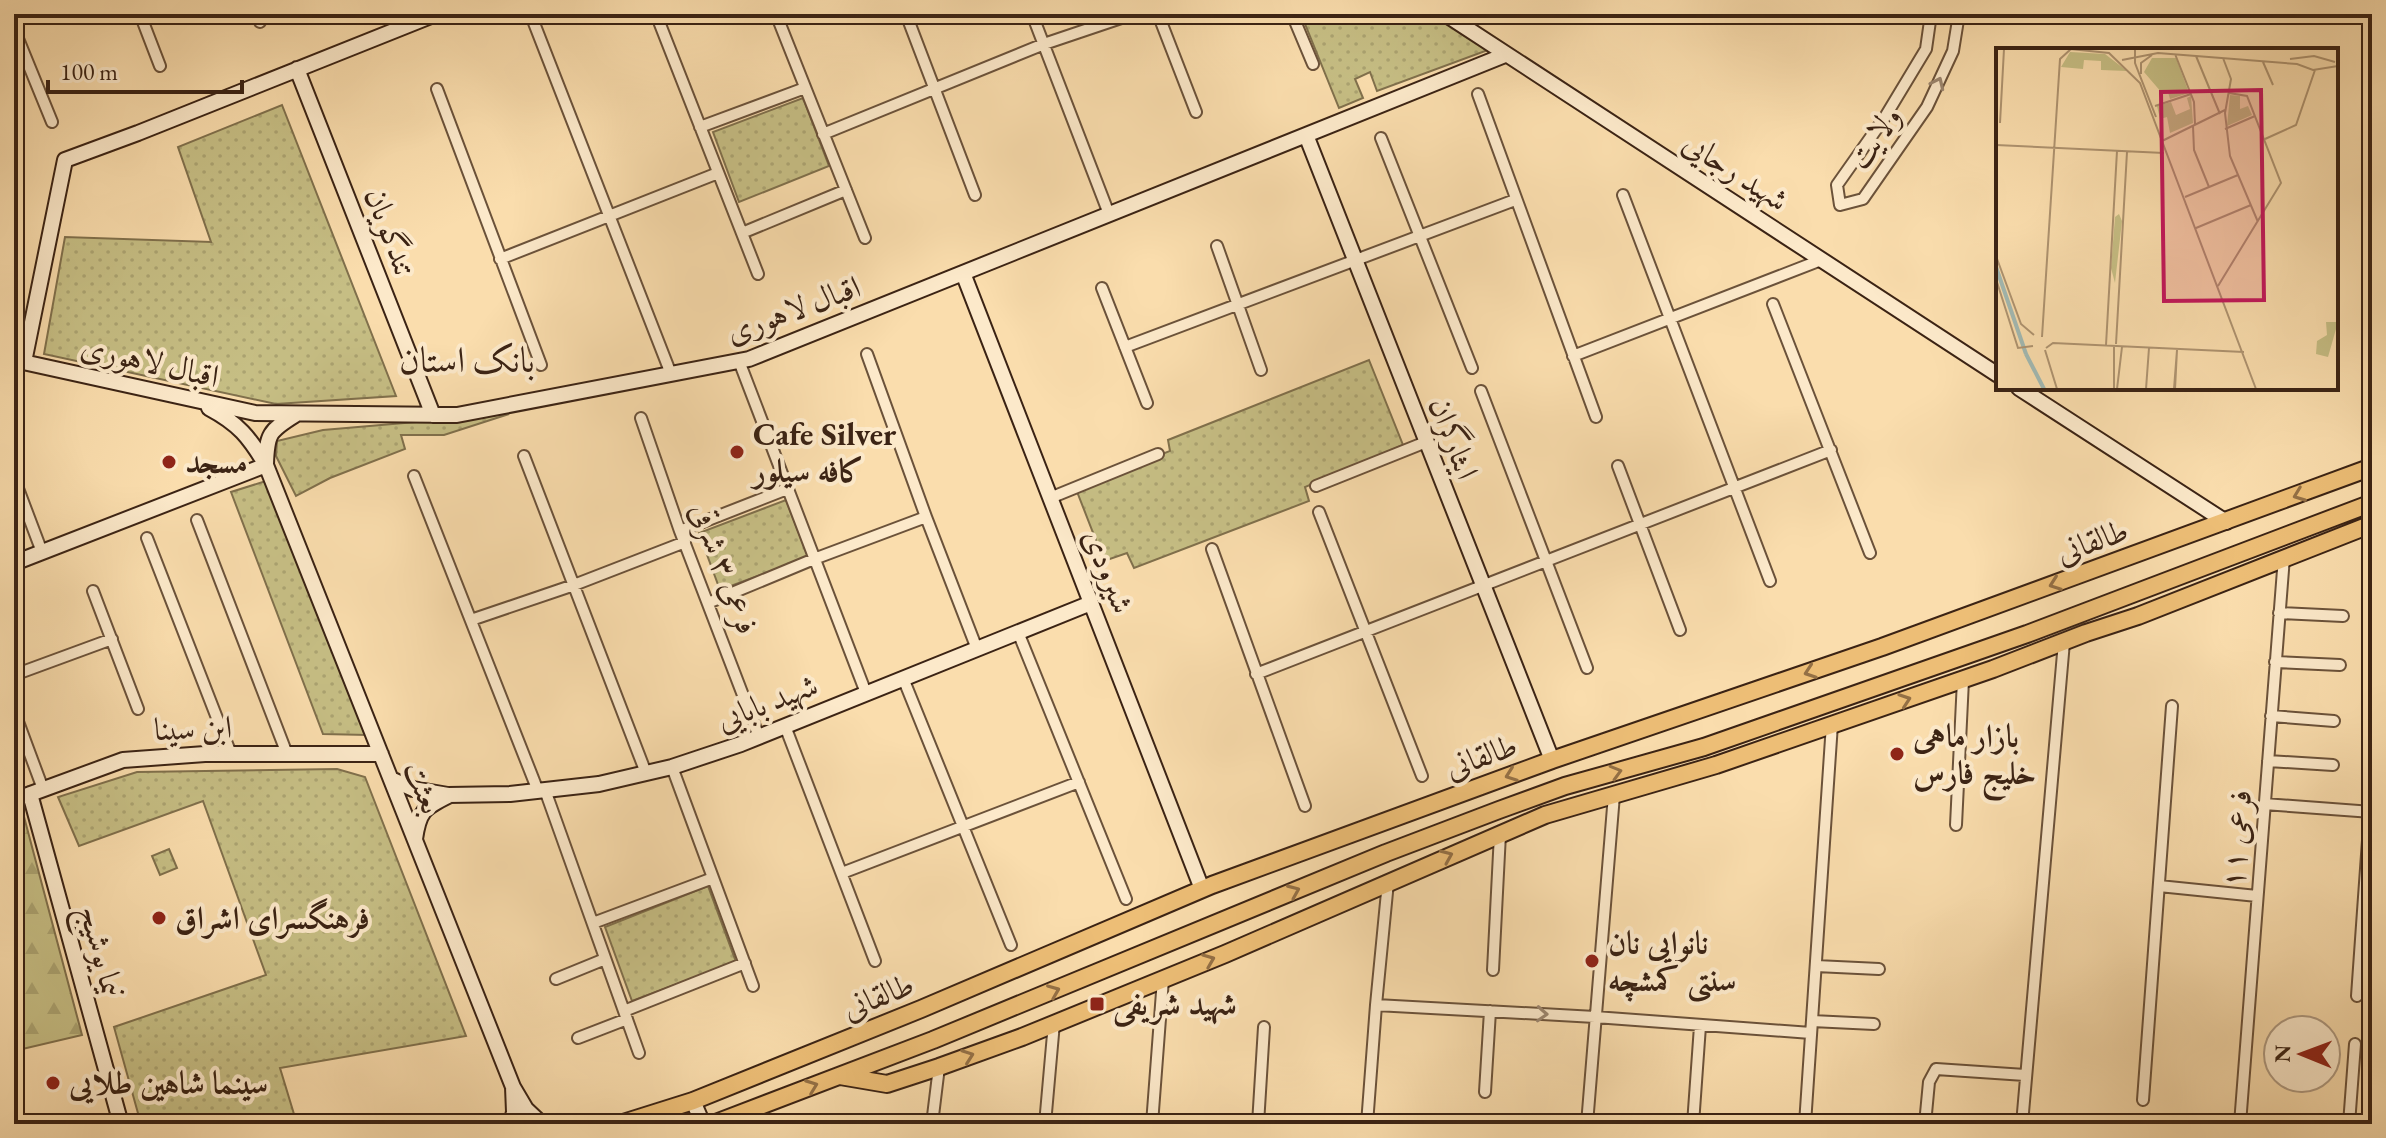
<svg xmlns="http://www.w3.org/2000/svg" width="2386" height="1138" viewBox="0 0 2386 1138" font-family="'EB Garamond',Amiri,serif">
  <defs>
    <pattern id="grass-dots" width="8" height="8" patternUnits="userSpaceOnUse" patternTransform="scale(2)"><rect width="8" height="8" fill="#c6be84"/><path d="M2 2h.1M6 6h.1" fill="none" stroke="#aba371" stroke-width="1.8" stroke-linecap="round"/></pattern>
    <pattern id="forest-firs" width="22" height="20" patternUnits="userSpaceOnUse" patternTransform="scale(2)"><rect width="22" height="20" fill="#c6be84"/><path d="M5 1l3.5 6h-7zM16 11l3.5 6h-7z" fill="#aba371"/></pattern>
  </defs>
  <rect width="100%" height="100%" fill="#faddad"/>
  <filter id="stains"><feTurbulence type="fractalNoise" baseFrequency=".0025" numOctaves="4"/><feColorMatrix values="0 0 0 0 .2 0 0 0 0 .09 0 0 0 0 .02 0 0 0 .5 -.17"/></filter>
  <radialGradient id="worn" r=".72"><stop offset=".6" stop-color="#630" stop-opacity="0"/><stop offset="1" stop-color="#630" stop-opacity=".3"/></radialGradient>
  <path fill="url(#grass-dots)" stroke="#80704c" stroke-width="2" d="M1301,14H1434L1488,50L1377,91L1370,72L1355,79L1363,98L1339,108Z
    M803,98L829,166L739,202L713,132Z
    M282,105L396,396L276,404L44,354L65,237L211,242L178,147Z
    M1369,360L1403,445L1305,487L1309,501L1134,568L1127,553L1104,561L1076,489L1170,451L1168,440Z
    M509,414L444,435H401L405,449L330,478L296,496L276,456L277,441L323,430Z
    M266,481L367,735L323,734L231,492Z
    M786,500L808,557L720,590L699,533Z
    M337,769L365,777L466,1036L280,1068L297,1124H141L114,1027L266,975L203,801L79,846L58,797L137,772Z
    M169,849L177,868L160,875L152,856Z
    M708,886L736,962L632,1001L605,927Z"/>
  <path fill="url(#forest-firs)" stroke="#80704c" stroke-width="2" d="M23,813L82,1035L14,1051V816Z"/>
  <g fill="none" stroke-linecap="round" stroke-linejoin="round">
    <g stroke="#6b523a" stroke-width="14">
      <path id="street" d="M140,14L160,66
        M257,14L260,22
        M656,14L758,274
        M776,14L865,238
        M906,14L975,195
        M1032,14L1109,214
        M1158,14L1196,112
        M1292,14L1313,64
        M1931,14L1926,49L1885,117L1837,185L1840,205L1863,199L1927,107L1953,51L1959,14
        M534,23L671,374
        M14,29L52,122
        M437,89L541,365
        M1478,94L1596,417
        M700,127L805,88
        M823,134L1044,44L1133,14
        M1381,138L1472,368
        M1623,195L1770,581
        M742,233L846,190
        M1217,246L1261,370
        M500,259L718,173
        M1102,288L1147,403
        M1773,304L1870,553
        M1125,347L1515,200
        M867,354L926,517L977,649
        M1573,356L1821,260
        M739,361L866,693
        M1481,391L1587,668
        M641,418L680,531L759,737
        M524,456L646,773
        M1618,466L1680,630
        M414,476L538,791
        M14,478L42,552
        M1316,486L1426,442
        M1050,498L1158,454
        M1319,512L1422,776
        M197,520L287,754
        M680,531L787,489
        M147,538L231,754
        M1212,549L1305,806
        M93,591L138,709
        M708,603L814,559L926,517
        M2279,613L2343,616
        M471,620L574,585L685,542
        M1018,632L1126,899
        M2275,662L2340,665
        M1256,674L1831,450
        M14,675L112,639
        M903,678L1011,945
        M14,711L43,789
        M2271,716L2334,721
        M785,726L875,961
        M2268,761L2333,765
        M672,767L753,986
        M545,790L639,1053
        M2264,804L2372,812
        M1956,825L1963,680
        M842,873L1079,782
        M2159,886L2257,896
        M593,923L713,878
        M1816,966L1879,969
        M1493,970L1500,834
        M556,979L605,959
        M2357,996L2370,812
        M1376,1005L1595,1017L1811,1033
        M624,1011L745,963
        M1812,1021L1874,1024
        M578,1038L627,1019
        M1485,1092L1490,1011
        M2143,1100L2172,706
        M932,1124L939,1067
        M1045,1124L1054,1023
        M1152,1124L1163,979
        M1258,1124L1264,1027
        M1367,1124L1376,1005L1388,882
        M1587,1124L1614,795
        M1693,1124L1700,1026
        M1805,1124L1832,724
        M1925,1124L1929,1082L1936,1069L2025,1075
        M2022,1124L2064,642
        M2240,1124L2284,557
        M2349,1124L2355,1044"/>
    </g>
    <g stroke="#3b2314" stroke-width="18">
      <path id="secondary" d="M1445,14L1998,375
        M297,69L433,415
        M1306,135L1552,760
        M963,273L1202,889
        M14,360L255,413L457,415L749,359L1505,55
        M24,362L65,160L138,133L436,14
        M2019,388L2226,522
        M209,408C239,424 249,437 266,465L513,1087L526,1109L542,1124
        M266,464C267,434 269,431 295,415
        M14,563L266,465
        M391,779L413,789L448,795L510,794L599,784L672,767L741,744L1091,603
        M30,794L121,1124
        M14,800L123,760L205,754H381
        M415,839C419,811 424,808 448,796
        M693,1101L703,1124
        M668,1110L673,1124
        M511,1124L514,1112L513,1087"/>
    </g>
    <g stroke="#3b2314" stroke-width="20">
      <path id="primary" d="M840,1076L887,1084L939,1067L1022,1037L1225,954L1545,815L1716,765L1993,669L2086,633L2138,616L2372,524
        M620,1124L693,1101L921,1009L1212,885L1552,760L1882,647L2372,467
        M713,1124L933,1040L1386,853L1499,810L1565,786L1704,747L2027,634L2372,503"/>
    </g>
    <use href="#street" stroke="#fce9ca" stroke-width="10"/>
    <use href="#secondary" stroke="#fce9ca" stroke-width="14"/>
    <use href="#primary" stroke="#edbe76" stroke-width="16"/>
  </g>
  <defs><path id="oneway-chevron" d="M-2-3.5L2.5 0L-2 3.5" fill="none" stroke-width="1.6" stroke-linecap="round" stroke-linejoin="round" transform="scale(2)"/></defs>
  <g stroke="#9c866f">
    <use href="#oneway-chevron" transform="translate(1938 83) rotate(-65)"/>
    <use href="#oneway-chevron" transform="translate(1542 1014) rotate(3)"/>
  </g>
  <g stroke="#947045">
    <use href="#oneway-chevron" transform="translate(2299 495) rotate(159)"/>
    <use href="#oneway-chevron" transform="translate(2055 584) rotate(160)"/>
    <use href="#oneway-chevron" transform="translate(1810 672) rotate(161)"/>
    <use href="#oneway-chevron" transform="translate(1905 700) rotate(-19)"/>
    <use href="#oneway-chevron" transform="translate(1616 772) rotate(-16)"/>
    <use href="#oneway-chevron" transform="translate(1511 775) rotate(160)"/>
    <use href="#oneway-chevron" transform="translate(1447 856) rotate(-23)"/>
    <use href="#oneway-chevron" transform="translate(1294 891) rotate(-23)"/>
    <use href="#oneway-chevron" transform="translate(1209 960) rotate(-22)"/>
    <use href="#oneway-chevron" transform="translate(1054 991) rotate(-22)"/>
    <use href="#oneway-chevron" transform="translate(968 1056) rotate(-20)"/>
    <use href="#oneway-chevron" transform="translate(812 1086) rotate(-21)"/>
  </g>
  <g fill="#8f2418" stroke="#fce9ca" stroke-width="3">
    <circle cx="737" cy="452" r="8"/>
    <circle cx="169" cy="462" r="8"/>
    <circle cx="1897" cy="754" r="8"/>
    <circle cx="159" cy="918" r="8"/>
    <circle cx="1592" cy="961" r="8"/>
    <rect x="1089" y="996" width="16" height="16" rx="4"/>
    <circle cx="53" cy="1083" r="8"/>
  </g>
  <g text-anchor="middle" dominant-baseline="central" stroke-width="8" stroke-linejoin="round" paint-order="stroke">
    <g font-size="32" fill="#3b2314" stroke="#fce9ca">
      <text transform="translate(1874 137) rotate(-55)">ولایت</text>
      <text transform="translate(1736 171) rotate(33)">شهید رجایی</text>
      <text transform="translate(391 232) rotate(69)">تندگویان</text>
      <text transform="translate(793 309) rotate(-20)">اقبال لاهوری</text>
      <text transform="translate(150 361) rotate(13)">اقبال لاهوری</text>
      <text transform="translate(1454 438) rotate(69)">ایثارگران</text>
      <text transform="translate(2092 541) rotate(-20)">طالقانی</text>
      <text transform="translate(725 568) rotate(69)">فرعی ۳ شرقی</text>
      <text transform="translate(1109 571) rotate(69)">شیرودی</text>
      <text transform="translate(767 702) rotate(-21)">شهید بابایی</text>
      <text transform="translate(193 728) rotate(-2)">ابن سینا</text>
      <text transform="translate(1481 756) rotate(-20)">طالقانی</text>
      <text transform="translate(424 787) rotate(68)">بعثت</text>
      <text transform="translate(2236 839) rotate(-85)">فرعی ۱۱</text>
      <text transform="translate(102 951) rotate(75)">نیما یوشیج</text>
      <text transform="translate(878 996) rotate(-22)">طالقانی</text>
    </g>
    <g font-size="32" font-weight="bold" fill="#3b2314" stroke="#fce9ca" text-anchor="start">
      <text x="753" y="434">Cafe Silver<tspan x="753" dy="37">کافه سیلور</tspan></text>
      <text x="185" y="462">مسجد</text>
      <text x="1913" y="736">بازار ماهی<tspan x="1913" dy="37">خلیج فارس</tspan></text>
      <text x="175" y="918">فرهنگسرای اشراق</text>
      <text x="1608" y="943">نانوایی نان<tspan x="1608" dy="37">سنتی کمشچه</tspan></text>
      <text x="1113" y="1004">شهید شریفی</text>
      <text x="69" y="1083">سینما شاهین طلایی</text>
    </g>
    <g font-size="36" fill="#3b2314" stroke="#fce9ca">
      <text x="467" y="359">بانک استان</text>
    </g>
  </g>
  <g transform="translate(1996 48)">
    <rect width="342" height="342" fill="#faddad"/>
    <path d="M74,4L109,6L131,23L105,22V13L88,12L87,21L65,19ZM234,47L244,48V61L252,58L256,67L231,78ZM195,48L197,75L174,85L171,69L164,71L161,58L175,54L180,67L194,61L191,50ZM123,166L126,173L119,235L115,220L119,169ZM330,274H342L332,309L320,306L321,293L331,287Z" fill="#c6be84"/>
    <path d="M156,10H180L193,45L174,51L172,44L166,45L148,24Z" fill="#c6be84"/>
    <path fill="none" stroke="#a2bab4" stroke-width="4" d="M0,219L30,306M30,306L48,341"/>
    <path fill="none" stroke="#ae9370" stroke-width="2" d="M74,1L113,5L144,35L260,341M139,1V15L160,69M179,6L198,54L199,76M200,8L224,66M227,10L235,31L229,65L234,108L262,174M294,11L318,8L339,14M126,12L162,5L301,16L317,22L342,18M267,14L277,37M145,26V15L156,7M159,58L195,46M4,75L8,1M197,78L198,102L213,139M229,81L259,68M269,91L300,77L319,22M166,93L229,62M0,97L168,105M189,149L242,127M200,180L255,157M0,208L25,276L38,287M0,231L22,300L37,298M222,238L285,135L251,48L233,45M46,289L64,11L75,1M120,296L131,104M110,297L121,103M118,299V341M50,300L57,295L248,304M49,302L61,341M121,341L126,299M150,341L153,300M178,341L181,302L179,341"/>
    <path fill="#c2185b" fill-opacity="0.15" stroke="#c2185b" stroke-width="4" d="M265,42L268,252L168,253L165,44Z"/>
    <rect width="342" height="342" fill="none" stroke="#3b2314" stroke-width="4"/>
  </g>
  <rect width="2386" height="1138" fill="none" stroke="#faddad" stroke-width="48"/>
  <rect x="16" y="16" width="2354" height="1106" fill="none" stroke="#3b2314" stroke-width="4"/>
  <rect x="24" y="24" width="2338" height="1090" fill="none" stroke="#3b2314" stroke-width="2"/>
  <g transform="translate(2302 1054) rotate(271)"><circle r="38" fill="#fce9ca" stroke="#af9a81" stroke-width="2"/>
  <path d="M0-6L14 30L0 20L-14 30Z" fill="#8f2418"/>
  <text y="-12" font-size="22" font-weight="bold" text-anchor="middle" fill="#3b2314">N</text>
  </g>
  <path d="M48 80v12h194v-12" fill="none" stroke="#3b2314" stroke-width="4"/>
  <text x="60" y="80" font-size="24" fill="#3b2314" stroke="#fce9ca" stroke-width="6" paint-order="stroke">100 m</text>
  <rect width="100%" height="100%" filter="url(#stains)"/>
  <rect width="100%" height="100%" fill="url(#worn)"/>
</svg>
